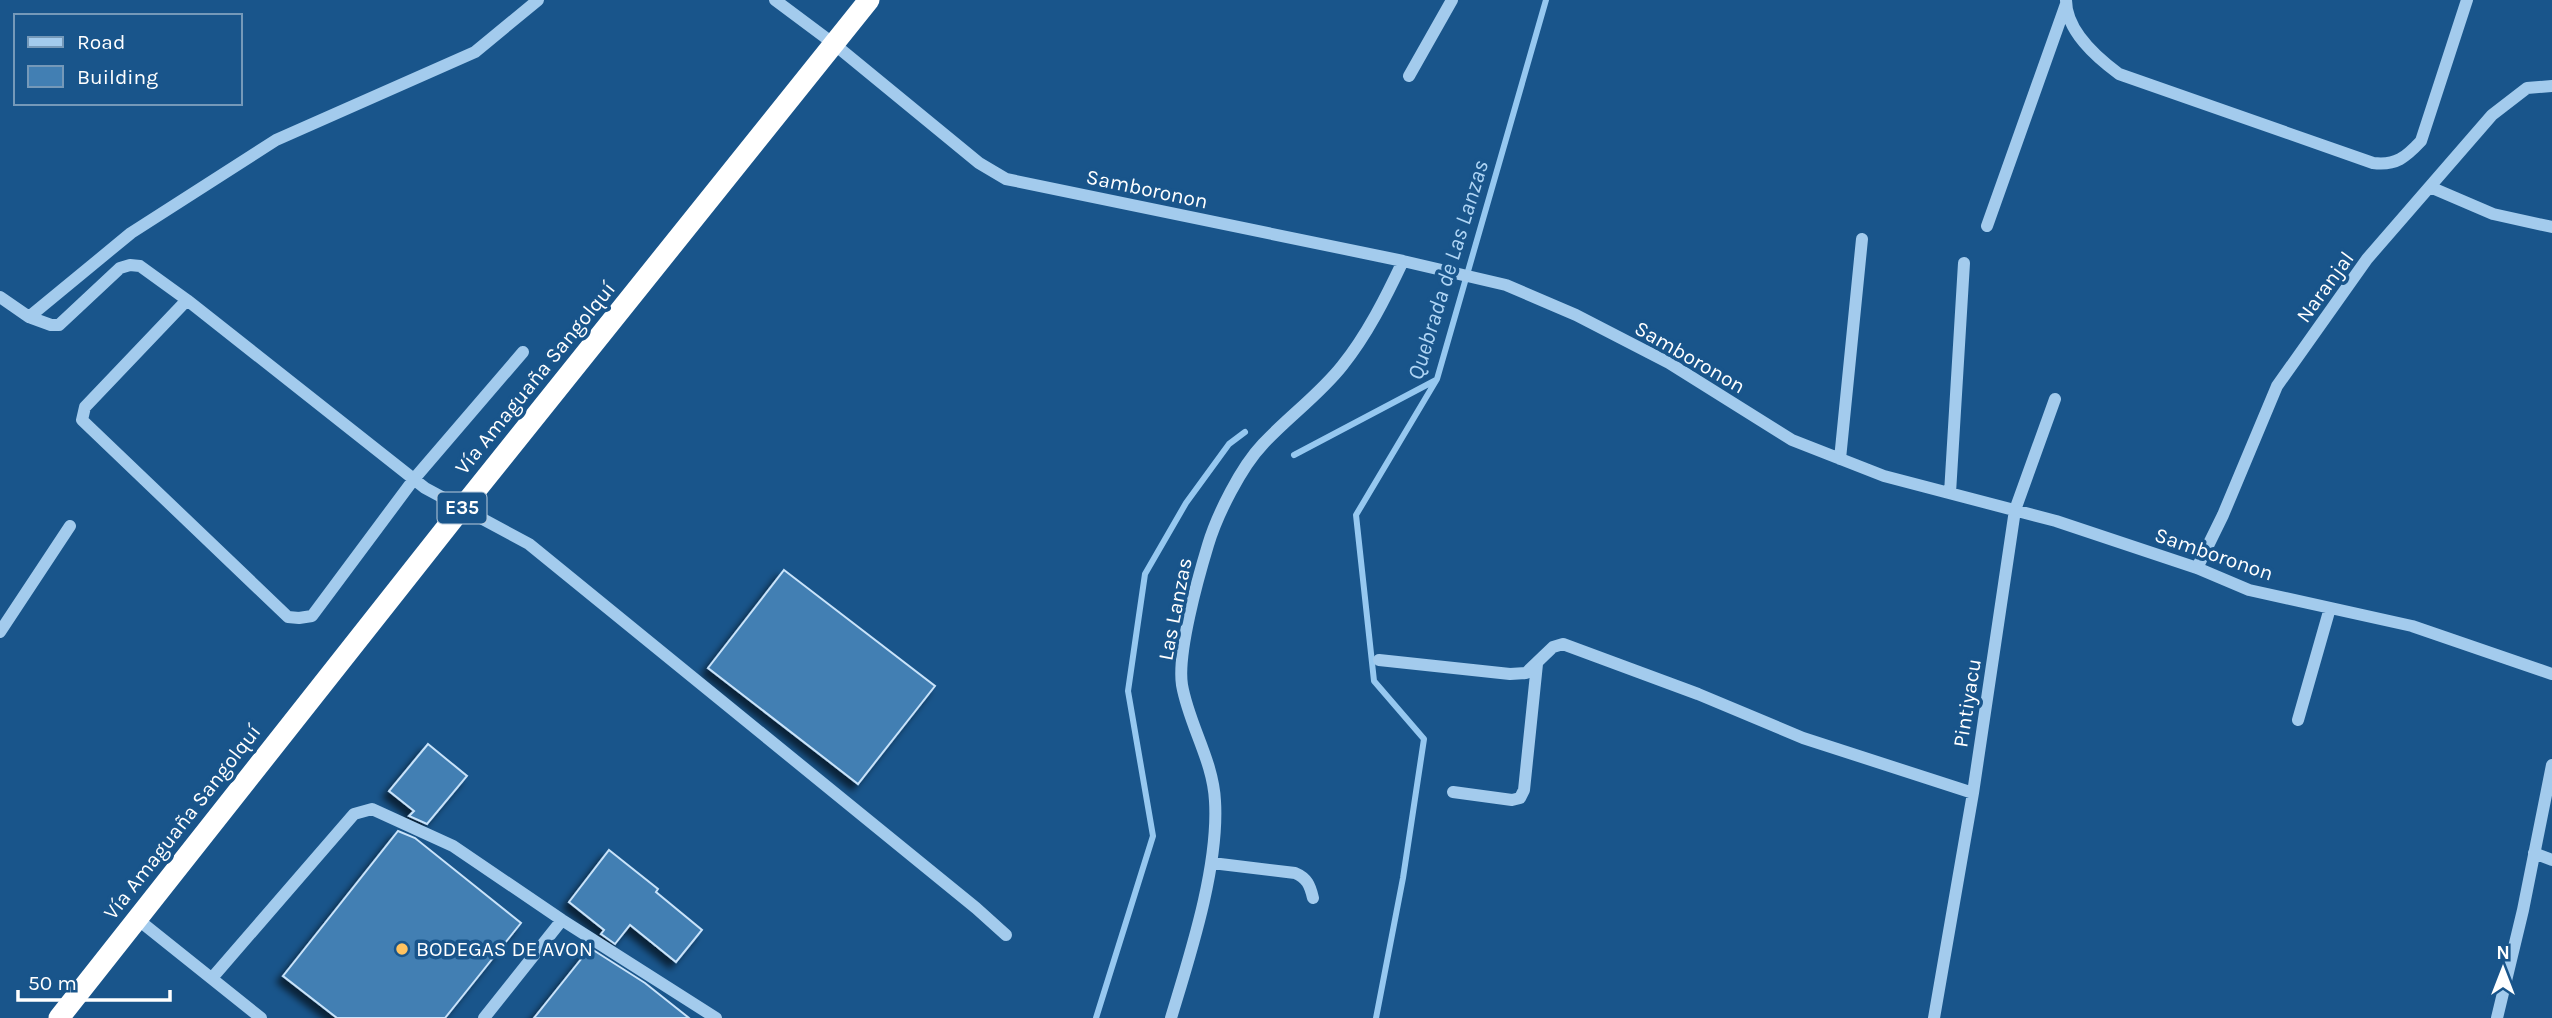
<svg xmlns="http://www.w3.org/2000/svg" width="2552" height="1018" viewBox="0 0 2552 1018" font-family="Karla,sans-serif">
  <defs>
    <filter id="shadow"><feDropShadow dx="-6" dy="6" stdDeviation="3.5" flood-color="#0009"/></filter>
  </defs>
  <rect width="100%" height="100%" fill="#19558b"/>
  <g fill="none" stroke-linecap="round" stroke-linejoin="round">
    <path stroke="#96c8f0" stroke-width="6" d="M1294,455L1436,380
      M1096,1018L1153,836L1128,691L1145,574L1186,503L1229,444L1245,432
      M1376,1018L1403,878L1424,739L1374,681L1356,515L1437,379L1546,0"/>
  </g>
  <path fill="#427fb3" stroke="#c9e3fa" stroke-width="2" filter="url(#shadow)" d="M784,570L935,686L858,784L708,668Z
    M428,744L467,776L427,824L409,816L414,811L389,791Z
    M398,831L415,838L521,923L445,1018H337L283,976Z
    M609,850L658,889L656,892L702,930L676,962L630,925L615,944L601,934L604,930L569,902Z
    M590,948L645,983L689,1018H534Z"/>
  <g fill="none" stroke-linecap="round" stroke-linejoin="round">
    <path stroke="#a3cbed" stroke-width="12" d="M775,0L834,44L979,163L1006,179L1403,261L1506,285L1576,315L1669,363L1792,440L1884,476L2056,521L2197,568L2249,590L2412,626L2552,674
      M2066,0C2066,31 2096,57 2119,74L2373,163C2396,166 2406,157 2421,141L2467,0
      M1409,76L1452,0
      M2430,187L2493,214L2552,227
      M1987,226L2066,4
      M0,297L29,317L131,233L276,140L475,52L538,0
      M187,300L85,407L82,420L288,617L299,618L312,616L414,479L523,352
      M29,317L51,325H59L120,268L130,265L140,266L187,300L425,488L529,544L976,908L1006,935
      M1840,459L1862,239
      M1950,493L1964,263
      M2197,568L2223,515L2277,386L2367,259L2492,115L2527,88L2552,86
      M0,632L70,526
      M1379,660L1510,674L1526,673L1553,647L1563,644L1698,694L1803,738L1973,793
      M2298,720L2330,608
      M1453,792L1512,800L1520,798L1524,790L1537,664
      M2534,853L2552,860
      M1212,863L1295,873C1307,878 1310,885 1313,898
      M136,918L261,1018
      M212,978L354,814L372,809L453,846L562,920L716,1018
      M484,1018L562,920
      M1171,1018C1190,955 1219,867 1215,801C1213,760 1189,725 1182,685C1177,653 1198,578 1208,545C1217,515 1241,467 1263,444C1288,417 1319,395 1342,366C1367,335 1386,297 1403,261
      M1934,1018L1973,793L2015,510L2055,399
      M2497,1018L2523,910L2552,765"/>
    <path stroke="#fff" stroke-width="21" d="M59,1018L461,509L869,0"/>
  </g>
  <circle fill="#ffc360" stroke="#19558b" stroke-width="2.5" cx="402" cy="949" r="7"/>
  <g text-anchor="middle" dominant-baseline="central" stroke-width="7" stroke-linejoin="round" paint-order="stroke">
    <rect fill="#19558b" stroke="#baccdc" stroke-width="2" x="437.5" y="492.5" width="49" height="31" rx="5"/>
    <g font-size="19" font-weight="bold" fill="#fff">
      <text x="462" y="508">E35</text>
    </g>
    <g font-size="21" fill="#fff" stroke="#19558b">
      <text transform="translate(1147 189) rotate(12)">Samboronon</text>
      <text transform="translate(2325 287) rotate(-54)">Naranjal</text>
      <text transform="translate(1690 357) rotate(30)">Samboronon</text>
      <text transform="translate(535 378) rotate(-51)">Vía Amaguaña Sangolquí</text>
      <text transform="translate(2214 554) rotate(19)">Samboronon</text>
      <text transform="translate(1175 609) rotate(-79)">Las Lanzas</text>
      <text transform="translate(1967 703) rotate(-81)">Pintiyacu</text>
      <text transform="translate(182 822) rotate(-52)">Vía Amaguaña Sangolquí</text>
    </g>
    <g font-size="21" fill="#fff" stroke="#19558b" text-anchor="start">
      <text x="416" y="949">BODEGAS DE AVON</text>
    </g>
    <g font-size="23" font-style="italic" fill="#afd5f5" stroke="#19558b">
      <text transform="translate(1448 270) rotate(-73)">Quebrada de Las Lanzas</text>
    </g>
  </g>
  <rect x="14" y="14" width="228" height="91" fill="#19558b" stroke="#7599b9" stroke-width="2"/>
  <rect x="28" y="37" width="35" height="10" fill="#a3cbed" stroke="#7599b9" stroke-width="2"/>
  <text x="77" y="49" font-size="21" fill="#ffffff">Road</text>
  <rect x="28" y="66" width="35" height="21" fill="#427fb3" stroke="#7599b9" stroke-width="2"/>
  <text x="77" y="84" font-size="21" fill="#ffffff">Building</text>
  <g transform="translate(2503 969)" stroke="#19558b" stroke-width="5" paint-order="stroke">
  <path d="M0-5L12 26L0 18L-12 26Z" fill="#ffffff"/>
  <text y="-10" font-size="19" font-weight="bold" text-anchor="middle" fill="#ffffff">N</text>
  </g>
  <path d="M18 990v10h152v-10" fill="none" stroke="#ffffff" stroke-width="3.5"/>
  <text x="28" y="990" font-size="21" fill="#ffffff" stroke="#19558b" stroke-width="5" paint-order="stroke">50 m</text>
</svg>
